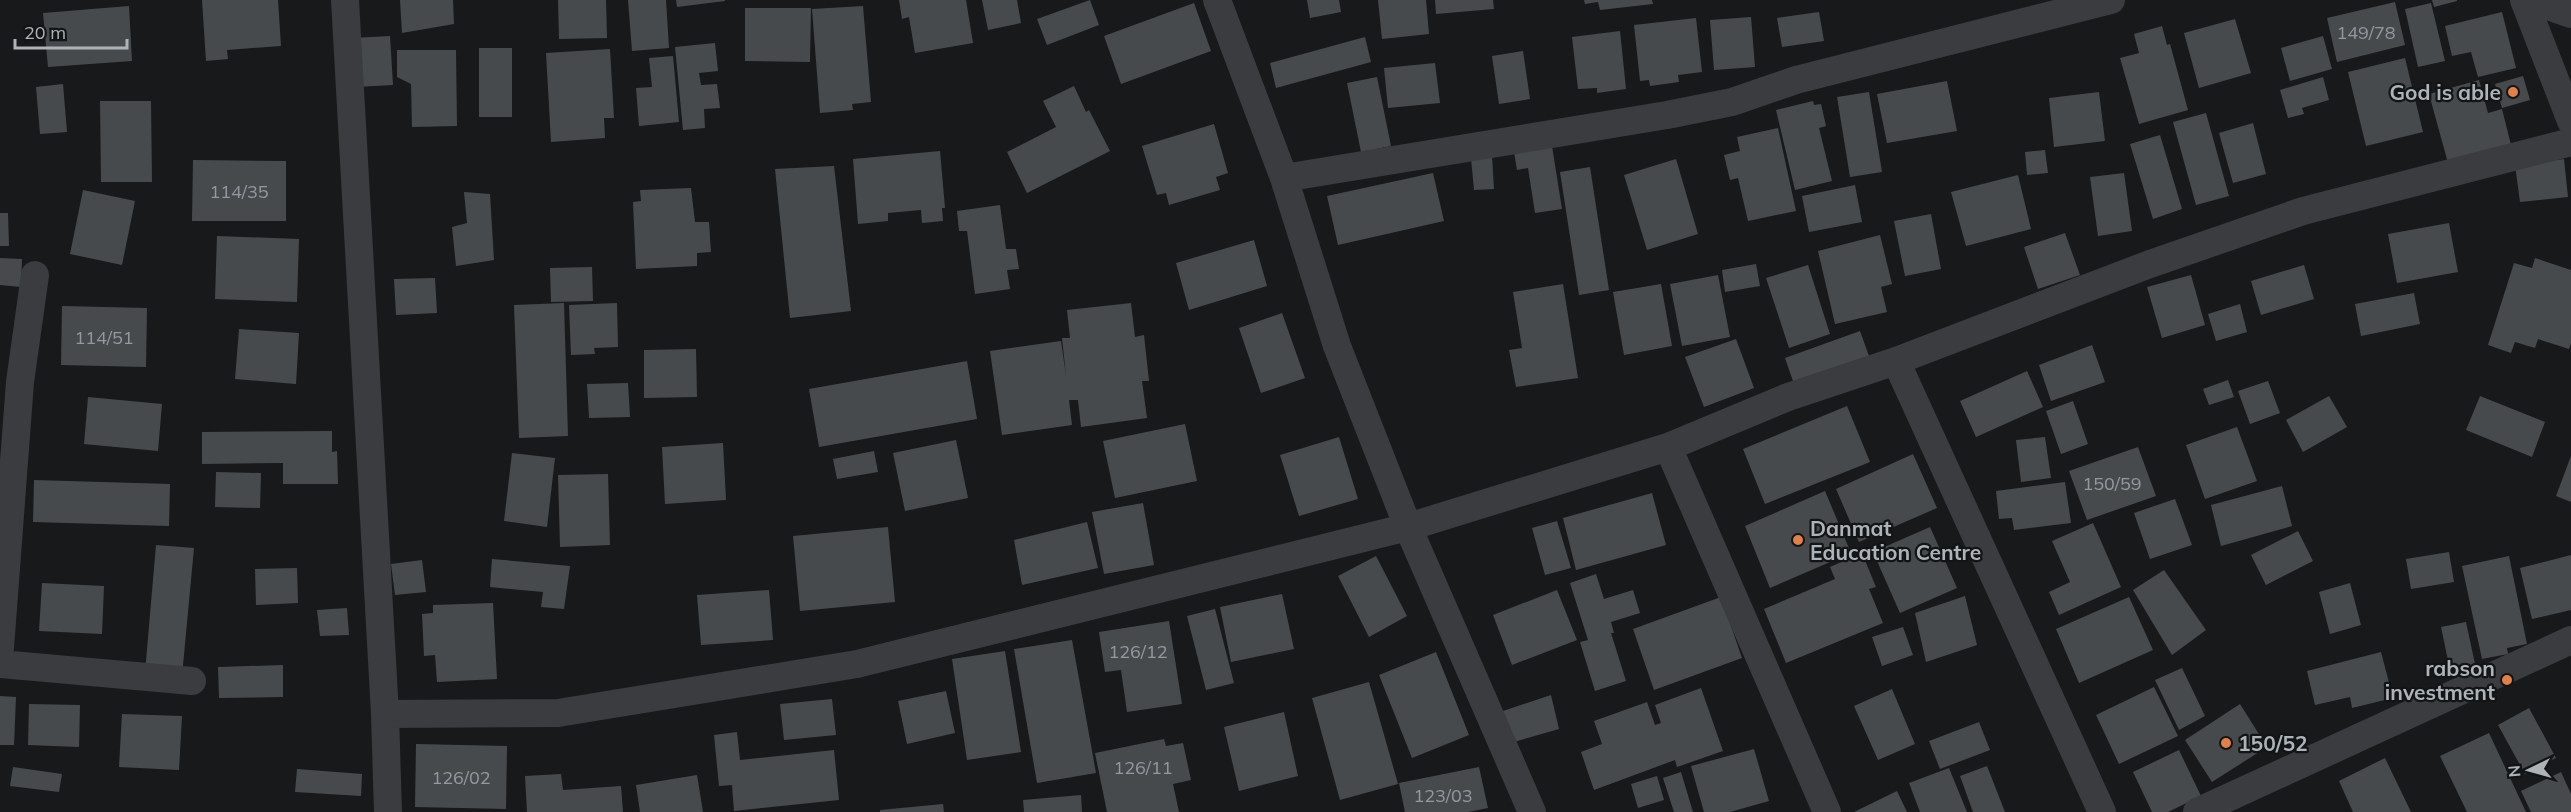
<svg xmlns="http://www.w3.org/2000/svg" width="2571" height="812" viewBox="0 0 2571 812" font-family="Mulish,sans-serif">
  <rect width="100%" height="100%" fill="#18191a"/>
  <path fill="#474a4d" d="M202,0H278L281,46L227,50L228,59L206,61Z
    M400,0H453L454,24L402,33Z
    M558,0H606L607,38L559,39Z
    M628,0H666L669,48L632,51Z
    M676,0H725V1L677,7Z
    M899,0H966L973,43L915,53L909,17L902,19Z
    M982,0H1017L1021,23L988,30Z
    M1090,0L1099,25L1047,45L1037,19Z
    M1307,0H1339L1341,12L1310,18Z
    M1378,0H1426L1429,34L1382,39Z
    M1435,0H1493L1494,9L1436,14Z
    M1584,0H1652L1653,4L1600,10L1598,2L1585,4Z
    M2432,0H2457V1L2434,7Z
    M2395,2L2405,45L2337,62L2327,18Z
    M1194,3L1211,51L1121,84L1104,36Z
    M2431,3L2445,61L2418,67L2405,9Z
    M129,6L132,61L48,67L43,13Z
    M863,6L871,102L852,104L853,110L820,113L812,9Z
    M745,8H811L810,62L745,61Z
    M1819,12L1824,41L1782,47L1777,18Z
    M2502,12L2516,68L2478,77L2471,52L2452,56L2445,26Z
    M1751,17L1755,67L1714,70L1710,20Z
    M1696,18L1702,72L1678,75L1679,82L1650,86L1649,80L1640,81L1634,25Z
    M2235,19L2251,73L2199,88L2184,33Z
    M2162,26L2167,45L2170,44L2188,110L2139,124L2120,58L2139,53L2134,34Z
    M1620,31L1626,89L1597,93V88L1578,89L1572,37Z
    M390,36L393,85L356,87L353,38Z
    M2323,36L2332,69L2290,81L2281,48Z
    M1365,37L1371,62L1276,88L1270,63Z
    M715,43L718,71L699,73L701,85L717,84L720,108L704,109L705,128L683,130L675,47Z
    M479,48H512V117H479Z
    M610,49L614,118H604L605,138L551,142L546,53Z
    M397,50H456L457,126L412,127L411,84L397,77Z
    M1523,51L1530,99L1499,104L1492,56Z
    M673,56L679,122L639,126L636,88L652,87L649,58Z
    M2405,58L2423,132L2366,146L2348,72Z
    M1435,63L1440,103L1388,108L1384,68Z
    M2523,76L2530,100L2502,108L2495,84Z
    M1377,77L1391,146L1361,152L1347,83Z
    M2323,77L2329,100L2302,108L2304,114L2288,118L2280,90Z
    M2479,80L2488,113L2502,109L2511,145L2448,163L2429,94Z
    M1947,81L1957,131L1887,143L1877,94Z
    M63,84L67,132L40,134L36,87Z
    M1074,86L1086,112L1089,110L1110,151L1027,193L1007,152L1056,127L1043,101Z
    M1869,92L1882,172L1850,177L1837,97Z
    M2099,92L2105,141L2054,147L2049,98Z
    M100,101H151L152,182H101Z
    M1813,101L1814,105L1821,104L1826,126L1819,128L1832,181L1795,190L1776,110Z
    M2206,113L2229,196L2196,205L2173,122Z
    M2253,123L2266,174L2233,183L2219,133Z
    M1214,124L1228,173L1216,177L1220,190L1169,205L1166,193L1157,195L1142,146Z
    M1778,128L1796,211L1748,221L1738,178L1730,180L1724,155L1740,151L1737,137Z
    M2160,135L2182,209L2153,219L2130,144Z
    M1552,146L1562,209L1535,213L1528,168L1517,170L1514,152Z
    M2045,150L2048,173L2027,175L2025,152Z
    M940,151L945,208H942L943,221L922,223L921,210L888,213V221L858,224L853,159Z
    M1492,156L1494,189L1474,190L1471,158Z
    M1676,159L1698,234L1647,250L1624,175Z
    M2564,159L2568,197L2520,202L2515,165Z
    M193,160L286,161V221H192Z
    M834,166L851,311L790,318L775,169Z
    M1590,167L1609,290L1579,295L1560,172Z
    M1433,173L1444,221L1338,245L1327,196Z
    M2124,173L2132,231L2098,236L2090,177Z
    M2018,175L2031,229L1966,246L1951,192Z
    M1855,185L1862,222L1809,232L1802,196Z
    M691,188L695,222H709L711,252L697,253V266L636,269L633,202L641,201L640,190Z
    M83,190L135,201L122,265L70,254Z
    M464,192L490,194L494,260L456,266L452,227L467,223Z
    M1000,205L1006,249H1016L1019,269L1007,270L1010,289L975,294L967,231H959L957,211Z
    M0,213H8L9,246H0Z
    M1931,214L1941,269L1905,276L1894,221Z
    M2449,223L2458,272L2397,283L2388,234Z
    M2065,233L2080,275L2038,289L2024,247Z
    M1880,235L1892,284L1881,287L1887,312L1835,324L1818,251Z
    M217,236L299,239L297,302L215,299Z
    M1254,240L1267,286L1189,310L1176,263Z
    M0,258L22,259L21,287L0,285Z
    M2535,258L2571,270V343L2569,349L2538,339L2535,348L2515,342L2511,353L2488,345L2514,263L2532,268Z
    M1756,264L1760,286L1725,292L1722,270Z
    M1808,265L1830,334L1789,348L1766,278Z
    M2304,265L2314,299L2261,315L2251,281Z
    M592,267L593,301L551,302L550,268Z
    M1718,275L1730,337L1682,346L1670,284Z
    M2191,275L2205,325L2162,338L2147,287Z
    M435,278L437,313L396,315L394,279Z
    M1563,284L1578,378L1516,387L1509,350L1522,348L1513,292Z
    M1661,284L1672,346L1624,355L1613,292Z
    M2414,293L2420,324L2361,336L2355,304Z
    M564,303L568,436L519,438L514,305Z
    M617,303L618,347L594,348L595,354L571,355L569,305Z
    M1131,303L1135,337L1144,335L1149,381H1142L1147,418L1081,427L1078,400H1069L1072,425L1002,435L990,351L1061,341L1066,376L1062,338H1070L1067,310Z
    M2240,304L2247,332L2216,341L2208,314Z
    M62,306L147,308L146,367L61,365Z
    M1282,313L1305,378L1261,393L1239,328Z
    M239,329L299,333L296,384L235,379Z
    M1860,331L1869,356L1794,384L1785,358Z
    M1736,339L1754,388L1704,407L1685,357Z
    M2092,345L2105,382L2051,401L2039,365Z
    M696,349L697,397L644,398V350Z
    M967,361L977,419L819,447L809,389Z
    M2027,371L2043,407L1976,437L1960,401Z
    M2228,380L2234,397L2209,405L2203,389Z
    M2268,381L2280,413L2250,424L2238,391Z
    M628,383L630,417L589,418L587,384Z
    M2329,396L2347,427L2303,452L2286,420Z
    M2480,396L2545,422L2532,457L2466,430Z
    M88,397L162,404L158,451L84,444Z
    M2073,401L2088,444L2061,454L2046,411Z
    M1847,406L1870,462L1765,504L1743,449Z
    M1185,424L1197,481L1115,498L1103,441Z
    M2237,427L2257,481L2205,499L2186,445Z
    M332,431V452L337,451L338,484H283V463L202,464V432Z
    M1339,437L1358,499L1299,516L1280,455Z
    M2045,437L2051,478L2021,482L2016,440Z
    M956,440L968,498L905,511L893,453Z
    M723,443L726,500L665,504L662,447Z
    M2138,447L2156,496L2087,520L2069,471Z
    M874,451L878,472L837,479L833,459Z
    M512,453L555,458L547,527L504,521Z
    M1913,454L1937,508L1859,542L1836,489Z
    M2571,456V502L2556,496Z
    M216,472L261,473L260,508L215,507Z
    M608,474L610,545L560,547L558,475Z
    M34,480L170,484L169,526L33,522Z
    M2065,482L2071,523L2014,530L2012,518L1999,519L1996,491Z
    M2282,486L2292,526L2221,546L2211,505Z
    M1825,491L1851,553L1770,588L1745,526Z
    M1652,493L1666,545L1576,570L1563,518Z
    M2175,499L2192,545L2150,559L2134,513Z
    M1143,503L1154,565L1104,574L1092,512Z
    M1557,521L1571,568L1545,575L1532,528Z
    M1087,522L1098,568L1022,585L1014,540Z
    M2093,523L2121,587L2059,615L2049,592L2070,582L2052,541Z
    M888,527L895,602L800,611L793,536Z
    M1930,527L1957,588L1900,613L1873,552Z
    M2298,531L2313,561L2266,585L2251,555Z
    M156,545L194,548L182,676L145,672Z
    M2449,552L2454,582L2411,589L2406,559Z
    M1862,553L1876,587L1869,589L1883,623L1786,663L1764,609L1835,579L1830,567Z
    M2571,555V610L2532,619L2520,568Z
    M1376,556L1407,616L1369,637L1338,576Z
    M2509,556L2527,644L2507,648L2508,654L2482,659L2462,566Z
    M492,559L570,566L564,609L541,607L543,592L490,587Z
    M422,560L426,592L395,595L391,564Z
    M297,568L298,603L256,605L255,569Z
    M2164,570L2206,630L2172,655L2133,590Z
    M1596,574L1604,599L1633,590L1640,613L1611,622L1614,633H1611L1626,681L1595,691L1580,642L1588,640L1570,583Z
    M42,583L104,586L102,634L39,631Z
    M2350,583L2361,625L2330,634L2319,592Z
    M769,590L773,640L701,645L697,595Z
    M1557,590L1577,640L1512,665L1493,615Z
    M1282,594L1294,649L1231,662L1220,607Z
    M1965,596L1977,645L1926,662L1915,613Z
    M1721,597L1742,658L1654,690L1633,629Z
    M2129,597L2153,650L2079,683L2056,629Z
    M493,603L497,679L437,682L435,655L424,656L422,614L433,613V605Z
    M347,608L349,635L320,636L317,610Z
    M1215,609L1234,683L1206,690L1187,616Z
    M1169,621L1182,704L1127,712L1121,670L1105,672L1099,632Z
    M2466,622L2475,664L2450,670L2441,627Z
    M1903,627L1913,655L1882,666L1872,637Z
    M1072,640L1096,773L1037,783L1014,649Z
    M1005,651L1021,752L967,760L952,659Z
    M1436,652L1469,735L1412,758L1379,675Z
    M2381,652L2393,698L2352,708L2350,697L2315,705L2307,671Z
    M283,665V697L219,698L218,667Z
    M2182,668L2205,716L2179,730L2155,680Z
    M1369,682L1398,784L1340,800L1312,698Z
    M2154,687L2178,736L2119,764L2096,715Z
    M1701,688L1723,751L1677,767L1675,760L1594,790L1581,752L1602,744L1594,721L1647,702L1655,725L1661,723L1655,705Z
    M1892,689L1915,744L1878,760L1854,706Z
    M946,691L955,733L907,744L898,701Z
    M1551,695L1559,729L1514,742L1503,711Z
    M0,696L16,697L14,745H0Z
    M832,699L836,735L784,740L780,704Z
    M29,704L80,705L79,747L28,745Z
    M2240,704L2267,747L2212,782L2185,740Z
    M2529,708L2556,758L2525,774L2498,725Z
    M1284,712L1298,776L1239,791L1224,727Z
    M122,714L182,716L179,770L119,767Z
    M1979,722L1990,750L1940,769L1929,741Z
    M737,732L740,760L834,750L839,800L734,811L732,785L719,786L714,735Z
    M2489,733L2526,812H2467L2440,756Z
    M1164,739L1166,746L1183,743L1191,780L1173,784L1179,812H1107L1095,753Z
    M416,744L507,746L506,809L415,807Z
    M1754,749L1769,801L1730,812H1704L1691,766Z
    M2179,750L2201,796L2168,812H2152L2133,772Z
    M2385,758L2411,812H2353L2339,781Z
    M1987,766L2005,812H1973L1960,776Z
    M13,767L62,774L59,792L10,786Z
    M1479,767L1488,808L1468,812H1405L1399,783Z
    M1949,768L1967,812H1920L1909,783Z
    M297,769L362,774L361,796L295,792Z
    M1681,772L1693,812H1674L1663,778Z
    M2561,772L2571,794V812H2531L2521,791Z
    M561,774L563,790L621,786L623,812H527L525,776Z
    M697,775L703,812H640L636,785Z
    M1657,776L1664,800L1638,808L1631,784Z
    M1897,791L1907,812H1854Z
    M1081,795L1082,812H1024L1023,800Z
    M943,804L944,812H880V810Z"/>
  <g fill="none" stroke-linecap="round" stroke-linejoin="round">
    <path stroke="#3a3c3f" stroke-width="28" d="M345,0L385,714L388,812
      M1217,0L1284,178L1337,346L1408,527L1532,812
      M2524,0L2571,121
      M2531,0L2571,14
      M1284,178L1667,115L1732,102L1796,80L2111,0
      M1896,361L2102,812
      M1668,447L1827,812
      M0,648L20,382L35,275
      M0,664L192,681
      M385,714L558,713L857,664L1408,527L1668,447L1788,397L1896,361L2150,264L2303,211L2571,142
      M2197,812L2571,640"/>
  </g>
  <g fill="#e28048" stroke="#131415" stroke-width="2">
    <circle cx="2513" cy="92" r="6"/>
    <circle cx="1798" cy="540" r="6"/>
    <circle cx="2507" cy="680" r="6"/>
    <circle cx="2226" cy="743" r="6"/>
  </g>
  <g text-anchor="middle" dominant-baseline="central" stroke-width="4.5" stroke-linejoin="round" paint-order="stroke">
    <g font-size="18" fill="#939a9e">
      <text x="2366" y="32">149/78</text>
      <text x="239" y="191">114/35</text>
      <text x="104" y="337">114/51</text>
      <text x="2112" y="483">150/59</text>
      <text x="1138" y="651">126/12</text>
      <text x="1143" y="767">126/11</text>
      <text x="461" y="777">126/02</text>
      <text x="1443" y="795">123/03</text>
    </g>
    <g font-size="21" font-weight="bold" fill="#acb4b9" stroke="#131415" text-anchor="end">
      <text x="2501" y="92">God is able</text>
      <text x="1810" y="528" text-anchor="start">Danmat<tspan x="1810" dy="24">Education Centre</tspan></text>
      <text x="2495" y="668">rabson<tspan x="2495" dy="24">investment</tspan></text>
      <text x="2238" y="743" text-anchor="start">150/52</text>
    </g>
  </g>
  <g transform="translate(2529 770) rotate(265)" stroke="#131415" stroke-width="4.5" paint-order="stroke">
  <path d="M0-4.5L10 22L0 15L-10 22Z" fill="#acb4b9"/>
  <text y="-9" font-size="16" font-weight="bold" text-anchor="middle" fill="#acb4b9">N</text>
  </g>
  <path d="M15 39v9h112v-9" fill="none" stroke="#acb4b9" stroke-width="3"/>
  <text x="24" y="39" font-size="18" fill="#acb4b9" stroke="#131415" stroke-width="4.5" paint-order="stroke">20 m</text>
</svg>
